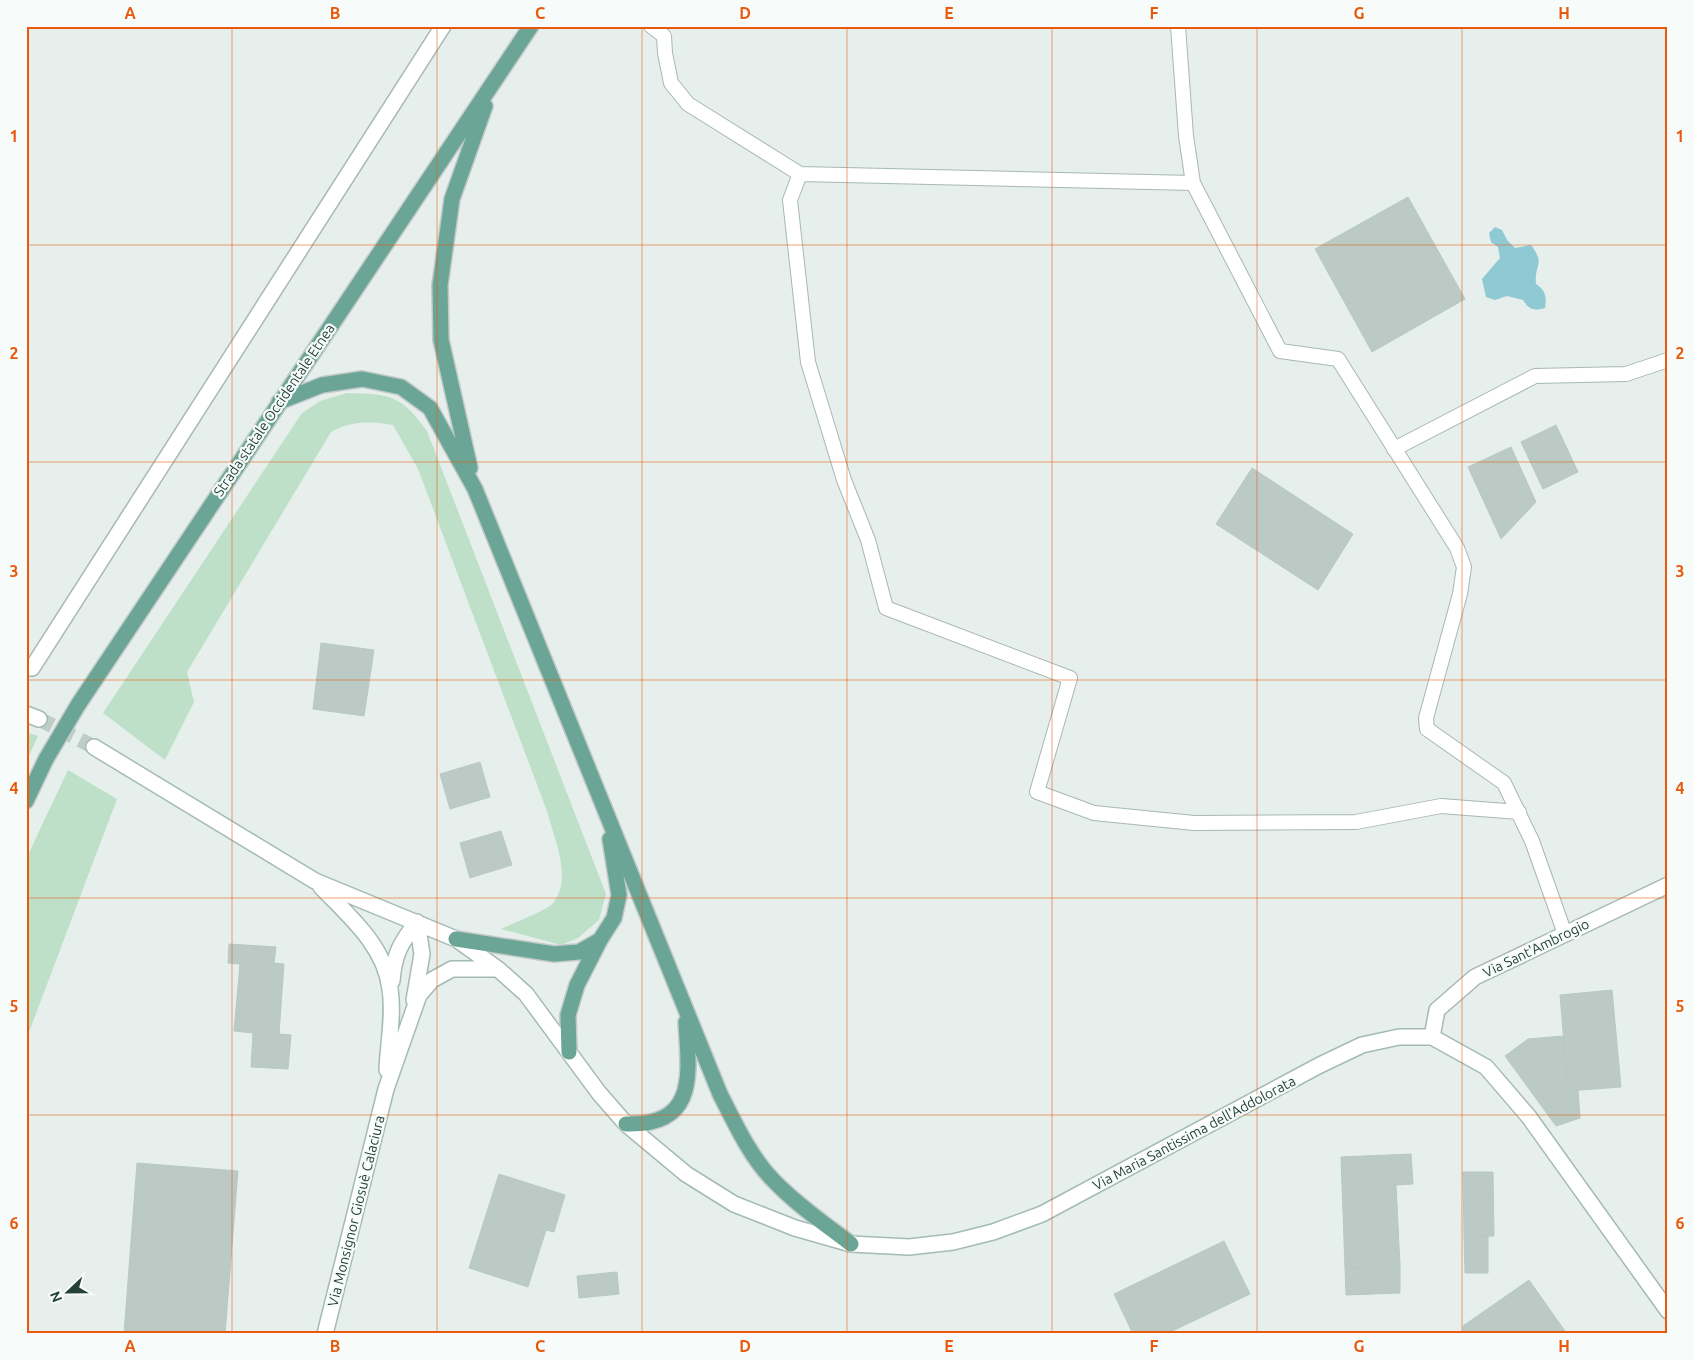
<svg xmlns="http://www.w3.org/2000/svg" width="1694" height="1360" viewBox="0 0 1694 1360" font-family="Ubuntu,sans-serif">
  <rect width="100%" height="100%" fill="#e6efeb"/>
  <path fill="#bfe0c8" d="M347,393C391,394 401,395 427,431L606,894L599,920L578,938L561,945L501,929C511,924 548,910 553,903C573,878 554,839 547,811L418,469L393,425C371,421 350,421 331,432L187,672L194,702L165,760L103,713L302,413L320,401Z
    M26,732L38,736L26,762Z
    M68,770L117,799L26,1040V859Z"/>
  <path fill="#8ec9d4" d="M1495,227L1502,230L1507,240L1515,248L1531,245C1546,265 1534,264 1536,284C1545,290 1547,296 1545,308C1534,311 1529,310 1523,300L1507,296L1495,300L1486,297L1482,279L1500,258L1498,247L1491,242L1489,233Z"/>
  <path fill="#bbcac4" stroke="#b8c9c2" d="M1408,197L1465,299L1372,352L1315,249Z
    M1556,425L1578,472L1543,489L1521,442Z
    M1511,447L1536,502L1501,539L1468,467Z
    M1252,468L1353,534L1318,590L1216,524Z
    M321,643L374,650L364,716L313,709Z
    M480,762L490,797L450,809L440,774Z
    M501,831L512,865L470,878L460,843Z
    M229,944L276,947L274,963L284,964L279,1034L291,1035L288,1069L251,1067L253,1033L234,1031L240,964L228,963Z
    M1612,990L1621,1087L1568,1091L1560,995Z
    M1564,1036L1568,1091L1578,1090L1580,1118L1556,1126L1505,1056L1528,1039Z
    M1411,1154L1413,1184L1396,1185L1400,1266L1345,1268L1341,1157Z
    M137,1163L238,1171L225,1334H124Z
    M1463,1172H1493L1494,1236L1464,1237Z
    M499,1174L565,1195L554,1232L546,1230L528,1287L469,1268Z
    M1488,1236V1273H1465L1464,1237Z
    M1224,1241L1250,1294L1166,1334H1133L1114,1294Z
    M1400,1266V1293L1346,1295L1345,1268Z
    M617,1272L619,1294L579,1298L577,1276Z
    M1529,1280L1567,1334H1548L1523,1299L1477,1332L1478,1334H1463V1326Z
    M1523,1299L1548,1334H1478L1477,1332Z"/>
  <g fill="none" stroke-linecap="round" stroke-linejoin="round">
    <path stroke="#bfccc8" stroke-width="15" stroke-dasharray="15 8" stroke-linecap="butt" d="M39,719L94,747"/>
    <g stroke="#a8b8b2" stroke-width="16">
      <path id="lane" d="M651,26L664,36L665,53L671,83L688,104L800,174L1193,183L1280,351L1338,359L1457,548L1464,567L1460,594L1426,718L1427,729L1504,783L1532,841L1565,934
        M1178,26L1186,136L1193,183
        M800,174L790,200L808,362L844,480L868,540L886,608L1070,678L1037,792L1094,813L1194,823L1356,822L1441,806L1519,812
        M1394,449L1535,376L1626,374L1668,360"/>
    </g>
    <g stroke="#a8b8b2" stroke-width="18">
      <path id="street" d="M26,667L32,668L443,26
        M1432,1037L1437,1010L1475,977L1668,885"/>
    </g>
    <g stroke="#a4bbb3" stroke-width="18">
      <path id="secondary" d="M26,714L39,719
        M94,747L315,881L456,939L498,969L526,994L599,1093L626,1124L686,1174L734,1204L795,1228L851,1244L909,1247L953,1242L993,1232L1042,1214L1320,1065L1362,1045L1399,1037H1432L1486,1067L1529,1117L1668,1311
        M321,887C349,916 385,946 390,989C394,1015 388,1044 387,1070
        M392,981C394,954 401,942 417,922
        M414,1000L422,954L417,922
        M325,1334L386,1089L419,995L432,980L452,969H498"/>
    </g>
    <g stroke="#c2cac8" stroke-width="18">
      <path id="primary" d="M279,402L322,385L362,379L401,387L430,408L475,489L720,1094C735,1123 750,1157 774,1181C797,1205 825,1224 851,1244
        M470,468L441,340L440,285L452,199L485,106
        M26,801L46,759L78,705L531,26
        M456,939L554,954L579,952L600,940L614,918L619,895L610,839
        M569,1052L568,1015L577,985L600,940
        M626,1124C698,1126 689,1074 686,1022"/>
    </g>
    <use href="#lane" stroke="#fff" stroke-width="14"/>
    <use href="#street" stroke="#fff" stroke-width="15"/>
    <use href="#secondary" stroke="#fff" stroke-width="15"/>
    <use href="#primary" stroke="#6aa596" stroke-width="15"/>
  </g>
  <path fill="none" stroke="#e8590c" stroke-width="1" stroke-opacity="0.55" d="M232,26V1334M437,26V1334M642,26V1334M847,26V1334M1052,26V1334M1257,26V1334M1462,26V1334M26,245H1668M26,462H1668M26,680H1668M26,898H1668M26,1115H1668"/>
  <g text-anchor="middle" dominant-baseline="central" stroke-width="4.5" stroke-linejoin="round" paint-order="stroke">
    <g font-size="14" fill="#24423a" stroke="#f7fbf9">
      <text transform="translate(274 410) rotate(-56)">Strada statale Occidentale Etnea</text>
      <text transform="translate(1536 948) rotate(-26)">Via Sant'Ambrogio</text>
      <text transform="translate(1194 1133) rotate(-28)">Via Maria Santissima dell'Addolorata</text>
      <text transform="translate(356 1211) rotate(-76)">Via Monsignor Giosuè Calaciura</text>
    </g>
  </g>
  <rect width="1694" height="1360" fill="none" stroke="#f7fbf9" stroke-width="55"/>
  <g transform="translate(68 1292) rotate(248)" stroke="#f7fbf9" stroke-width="4" paint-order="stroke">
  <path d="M0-4L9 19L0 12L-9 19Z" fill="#24423a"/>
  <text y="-8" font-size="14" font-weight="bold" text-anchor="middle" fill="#24423a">N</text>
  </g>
  <rect x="28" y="28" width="1638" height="1304" fill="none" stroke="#e8590c" stroke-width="2"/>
  <g font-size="16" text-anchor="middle" font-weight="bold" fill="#e8590c">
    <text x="130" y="19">A</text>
    <text x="335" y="19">B</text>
    <text x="540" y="19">C</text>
    <text x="745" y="19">D</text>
    <text x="949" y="19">E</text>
    <text x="1154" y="19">F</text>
    <text x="1359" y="19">G</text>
    <text x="1564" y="19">H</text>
    <text x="14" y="142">1</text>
    <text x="1680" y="142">1</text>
    <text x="14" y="359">2</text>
    <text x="1680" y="359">2</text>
    <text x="14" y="577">3</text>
    <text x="1680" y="577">3</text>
    <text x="14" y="794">4</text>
    <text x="1680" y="794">4</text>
    <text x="14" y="1012">5</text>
    <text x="1680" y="1012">5</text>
    <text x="14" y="1229">6</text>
    <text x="1680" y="1229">6</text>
    <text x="130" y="1352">A</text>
    <text x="335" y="1352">B</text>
    <text x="540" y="1352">C</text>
    <text x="745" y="1352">D</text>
    <text x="949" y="1352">E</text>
    <text x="1154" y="1352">F</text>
    <text x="1359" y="1352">G</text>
    <text x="1564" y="1352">H</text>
  </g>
</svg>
